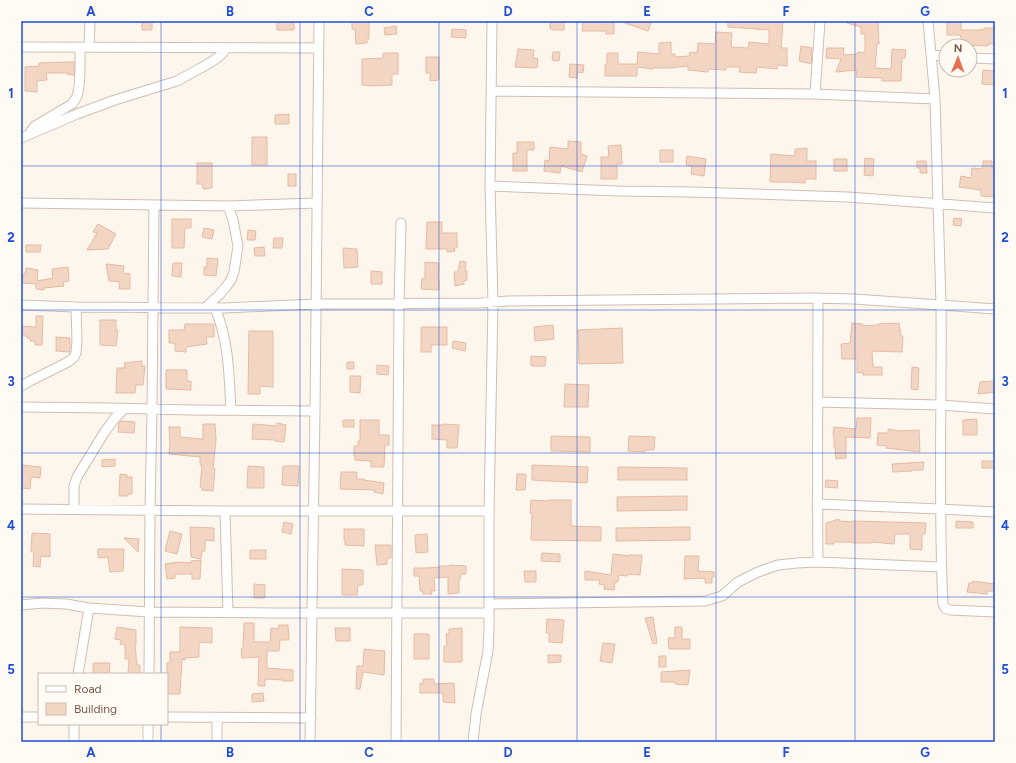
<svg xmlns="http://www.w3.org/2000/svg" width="1016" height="763" viewBox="0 0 1016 763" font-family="Figtree,sans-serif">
  <rect width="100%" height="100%" fill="#fdf6ec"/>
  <path fill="#f3d5c3" stroke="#e6bba3" d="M142,21H152V30H142Z
    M277,21H294V30H277Z
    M352,21H369V39H367V43L356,44L355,29H352Z
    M550,21H564V30H553V29H550Z
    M583,21H614V34H606V31H582Z
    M623,21H652L648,31L622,22Z
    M728,21H783L781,48H787V66L778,65L777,69L757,67L756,73L739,72L740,67H726V70L708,69V72L688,70V66L670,68H653V69L637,67V76H605V64H607V53H618V64H637L638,52L659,54V43L671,42V54H675V57L689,56L690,52L697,53L698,43L715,44L716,32L732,33L731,47L748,48L749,42L769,44V30L728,27Z
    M847,21H878L879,44H877L875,68L891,69L892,49L906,50L905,58H902L901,81H882V78L856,77L857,70L836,72L841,59L826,58L827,48H844L843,55L858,54V52L865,53V34H861V27L847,23Z
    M961,21V30H980L985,29V28H995V44H988V46L963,45L960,35H947V22Z
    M396,26L397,34L385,35L384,28Z
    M452,29L466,30V38L451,37Z
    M801,46L812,48L811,54L812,55L811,64L799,61Z
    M518,49L534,50L533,58L538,59L537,68L535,67V68L515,67Z
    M553,52H560L559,61L552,60Z
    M383,53H398V74H392V85L374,86L362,85V59L383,58Z
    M426,57H439V80L430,81V73H426Z
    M68,62H74V75L67,74V73H46L47,80L37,81V92L25,91V67L39,66V63Z
    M570,64L584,65L583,73L578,72L577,78L569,77Z
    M983,70L995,71V85L982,84Z
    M289,114V124H275V115Z
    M252,137H267V165H252Z
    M568,141L581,142V154L587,156L582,172L561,166L560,173L544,171L545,160L549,161L550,147L568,149Z
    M517,142H534V150H527V171H513V153H517Z
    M621,145L622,164H617V179H601V157H609L608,146Z
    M807,148V161H816V179H805V183L790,182H770L771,154L795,156V149Z
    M660,150H673V162H660Z
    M687,156L706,159L704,176L691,174L692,166L686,165Z
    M865,158L874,159L873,176L864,175Z
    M834,159H847V171H834Z
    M917,161H926L927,173H920V168H917Z
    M983,161H992V168H995V197L981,196V190L959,187L961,176L971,178L972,168L982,169V167H983Z
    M197,163H212V188L203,189L202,184H197Z
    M288,174H296V186H288Z
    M954,218L962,219L961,226L953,225Z
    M172,219H191V228H185L184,248H172Z
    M427,222H442V233H457V248H454L455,251L447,252V249H426Z
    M98,224L116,234L108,249L87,250L97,233L93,232Z
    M204,228L214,230L212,239L202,237Z
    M248,230L256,231L255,240H247Z
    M274,238H283L282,248H273Z
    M26,245H41L40,252H26Z
    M264,247L265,256H255L254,248Z
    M343,248L357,249L358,267L344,268Z
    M207,258L218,259L216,276L204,275V267H207Z
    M460,261L466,262L465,271H467V280L464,281V284L455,286L454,272H458Z
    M425,262L439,263L438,280H439V290L421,289L422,278L425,279Z
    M173,263H182L181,277L172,276Z
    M106,264L124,266L123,273L130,274V289H119L120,282L109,281Z
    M68,267L69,281L63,282L64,286L44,288V290L36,289V284L22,283L23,274H25L26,268L38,270L37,281L53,278L52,269Z
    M371,271L382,272V284H371Z
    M36,316H43L42,345H35V341H30V338H27V336H22V326L36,327Z
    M100,320H116V330H118L116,346L100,345Z
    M852,323L863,324L862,326L878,325V324L899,323L901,336H903L902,352L872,351L873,367H882V375H863V372L857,373V359H842L841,344L850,343Z
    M185,324H214V337H206L207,344L186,347V352L175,351V343H169V330H184Z
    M553,325L554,339L535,341L534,327Z
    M421,327H447V345H431V352H421Z
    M622,328L623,363L579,364L578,330Z
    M249,331H273V387L260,386V394H248Z
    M56,337L70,338V352L56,351Z
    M453,341L466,343L465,351L452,348Z
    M531,356L546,357L545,366H531Z
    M142,361V366H145L143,385H136L135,393H116L117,368H125L124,363Z
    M347,362H354V369H347Z
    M377,365L389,366L388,375L377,374Z
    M912,367L919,368L918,390L911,389Z
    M166,370H187V381H191V390L166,389Z
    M350,376H361L360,393L350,392Z
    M993,381L995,392L978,394L980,382Z
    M565,384L589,385L588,407H564Z
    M857,418H871L870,438L846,437V458L836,459L835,447H834V436H833L834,427L856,429Z
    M977,419V435H963V420Z
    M343,420H354V427H343Z
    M360,420H379V435H389V445H385L384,467H371V461L355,460V456H354V446H358V441H360Z
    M121,421L135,422L134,433L118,432L119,423Z
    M277,423L286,425L284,442L275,441V440L252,439L253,424L277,426Z
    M203,424H215L216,439L213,469H215L213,491L202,490V488L200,487L202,465H200V457L169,454L170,443L169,427H180V437L203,439Z
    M443,424L459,425L457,448H447V440L432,439V425H443Z
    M888,429L900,431L919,430L920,452L886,448V446L877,445L878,433H888Z
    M551,436L590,437V452L551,451Z
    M629,436L655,437L654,450H645V452L628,451Z
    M115,459V466L102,467V460Z
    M982,461H995V468H982Z
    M924,462L923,470H912V471L893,472L892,464Z
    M21,465L41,467L40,478L31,477L30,489L21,488Z
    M532,465L588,467L587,483L532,480Z
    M248,466L264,467V488H247Z
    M283,466H299L298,486L282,485Z
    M618,467L687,468V480H618Z
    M341,472H357V479H364V480L384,483L383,494L374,492L375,490L340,489Z
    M120,474L127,475V477H132V494H128V496H119Z
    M517,474H526L525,490H516Z
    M826,480L838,481L837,488L825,487Z
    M687,496V510L617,511V497Z
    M531,500L548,501V500H571V526L601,527V541L531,540L532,513H530Z
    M839,519V521L853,522V521L926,523L925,534H922V550L910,549V534H895L894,544L872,542V543H853V542H834V544H826V523Z
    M956,521L973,522V528H956Z
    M284,522L293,524L291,534L282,532Z
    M190,527L214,528V541L205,540V551H202L201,559L191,557Z
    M690,527V540L616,541V528Z
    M344,529H364V546L345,545V540H344Z
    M170,531L182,534L177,554L165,551Z
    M32,533L50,534V557L41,556L40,567L33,566L34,552H31Z
    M427,534L428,552L416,553L415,535Z
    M124,538L139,539L138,552Z
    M375,545H391V558H387V564L377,565Z
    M98,549H124L123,571L110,572L108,557L98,558Z
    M250,550H266V559H250Z
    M542,553L560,554V562L541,561Z
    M613,554L629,556V555H642L640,575L627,574V576L619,575L618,582H615L614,590L604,589L605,585L599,584L600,580H585V571L611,575Z
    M685,556H699L698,571L714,572V577H712V583H705V578L684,579Z
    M201,560L200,579H192V574H175V578L167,579L165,564L178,562L191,563V561Z
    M450,565L466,566V574H461L460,579L459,578V593L448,594V577L434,578L435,591H431L432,594H423V591H420L419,576H414V568H426L441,567V566H450Z
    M342,569L363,570V585H358L357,595H342Z
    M524,571H536V582H525Z
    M972,581L995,584V591H987V594L967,592L969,583H973Z
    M254,584L265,585V598H254Z
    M653,617L657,643L653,644L645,618Z
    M547,619L564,620L562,643L549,642V633H546Z
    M244,623H254V642H270L271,628L278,629L279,625H288L289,640H280L279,651H267V668L293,670V681H283V680L265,679V686H258L259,657L242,658L241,649L243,648Z
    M117,627L136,630V645H135L137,665H140V674H128L129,659H125V645L120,644L121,640L115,639Z
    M180,627L212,628V643L199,642V657L185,658V660L182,659L180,694H167V663L170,662V652H180Z
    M675,627H682V639H690V649H669L668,638H675Z
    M335,628H350V641H336Z
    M462,628V662H444V646H447L446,634H449V629Z
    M414,634H429V659H414Z
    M603,643L615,644L612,663L600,661Z
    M364,649L385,651L384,675L363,672L360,689H356L357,666H363Z
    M548,655H561V662L548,663Z
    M659,656H666V667H659Z
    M93,663H110L109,674H93Z
    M690,670L688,685L675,684V682H661V672Z
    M423,679H434V684L454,683L455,703L443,702V693H420V683L423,684Z
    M263,693L264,701L252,702V694Z"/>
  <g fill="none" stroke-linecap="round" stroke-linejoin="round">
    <g stroke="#d1beb0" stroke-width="11">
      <path id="minor" d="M21,47L318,48
        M89,47L90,21
        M931,55L946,56
        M970,58L995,59
        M491,91L815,94L935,99
        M815,94L820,21
        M31,131L35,126L72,104C74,101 76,99 77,96C81,86 80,59 80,47
        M21,138L77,114L115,100L177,81L208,64L217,58L222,54L226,48
        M490,186L618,191L691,192L848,197L995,208
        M21,203L228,206L317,203
        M21,305L76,307L224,308L316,304L481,303L508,301L813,298L854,299L941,305L935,99L928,21
        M206,307L219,295L226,287L231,280L234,272L238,246L233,220L228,206
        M215,308C229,341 229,375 231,410
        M995,309L941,305C942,404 938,504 943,604L945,608L950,610L995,612
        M21,386L30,381L68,362L74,357L76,353L77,340L76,307
        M818,402L940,405L995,409
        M21,407L109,408L192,410L315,411
        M817,504L940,509L995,512
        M21,509L225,511H489
        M74,509V486L77,477L104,433L115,418L124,409
        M225,511L228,613
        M818,562C817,474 818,386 818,298
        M489,604L705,601L722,596L738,582L758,572L778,565L797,563L818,562L941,567
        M21,605L42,603L66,604L89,608L149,612L272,613H489
        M78,674L89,608
        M149,674L150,510L152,409L154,205
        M21,717H39
        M167,717L311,718
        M148,724V742
        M74,742V724
        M217,742V718
        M310,742L315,411L319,21
        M396,742L399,304L401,223
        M473,742L476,714L488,651L489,630V511L493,303L490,186L492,21"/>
    </g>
    <use href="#minor" stroke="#fff" stroke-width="9"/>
  </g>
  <path fill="none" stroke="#1d4ed8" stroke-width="1" stroke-opacity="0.55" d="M161,21V674M300,21V742M439,21V742M577,21V742M716,21V742M855,21V742M21,166H995M21,310H995M21,453H995M21,597H995M161,724V742"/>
  <rect width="1016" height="763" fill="none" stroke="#fffaf3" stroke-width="44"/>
  <rect x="38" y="673" width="130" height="52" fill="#fffaf3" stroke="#cabbb1"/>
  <rect x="46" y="686" width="20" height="6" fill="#ffffff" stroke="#cabbb1"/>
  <text x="74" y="693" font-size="12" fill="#7a5c4d">Road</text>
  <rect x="46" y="703" width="20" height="12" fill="#f3d5c3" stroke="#cabbb1"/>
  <text x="74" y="713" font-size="12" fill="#7a5c4d">Building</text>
  <g transform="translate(958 58) rotate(1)"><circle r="19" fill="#fffaf3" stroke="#cabbb1"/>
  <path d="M0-3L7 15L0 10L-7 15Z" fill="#e76f51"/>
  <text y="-6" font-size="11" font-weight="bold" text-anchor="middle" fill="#7a5c4d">N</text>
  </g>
  <rect x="22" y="22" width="972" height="719" fill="none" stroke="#1d4ed8" stroke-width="1.5"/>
  <g font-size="13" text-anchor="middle" font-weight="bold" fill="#1d4ed8">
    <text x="91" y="16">A</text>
    <text x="230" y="16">B</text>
    <text x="369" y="16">C</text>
    <text x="508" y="16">D</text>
    <text x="647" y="16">E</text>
    <text x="786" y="16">F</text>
    <text x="925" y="16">G</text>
    <text x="11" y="98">1</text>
    <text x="1005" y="98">1</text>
    <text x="11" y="242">2</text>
    <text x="1005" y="242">2</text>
    <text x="11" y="386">3</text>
    <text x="1005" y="386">3</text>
    <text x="11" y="530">4</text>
    <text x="1005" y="530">4</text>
    <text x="11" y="674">5</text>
    <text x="1005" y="674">5</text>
    <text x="91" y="757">A</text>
    <text x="230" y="757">B</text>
    <text x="369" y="757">C</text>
    <text x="508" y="757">D</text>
    <text x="647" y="757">E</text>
    <text x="786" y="757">F</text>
    <text x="925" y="757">G</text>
  </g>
</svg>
